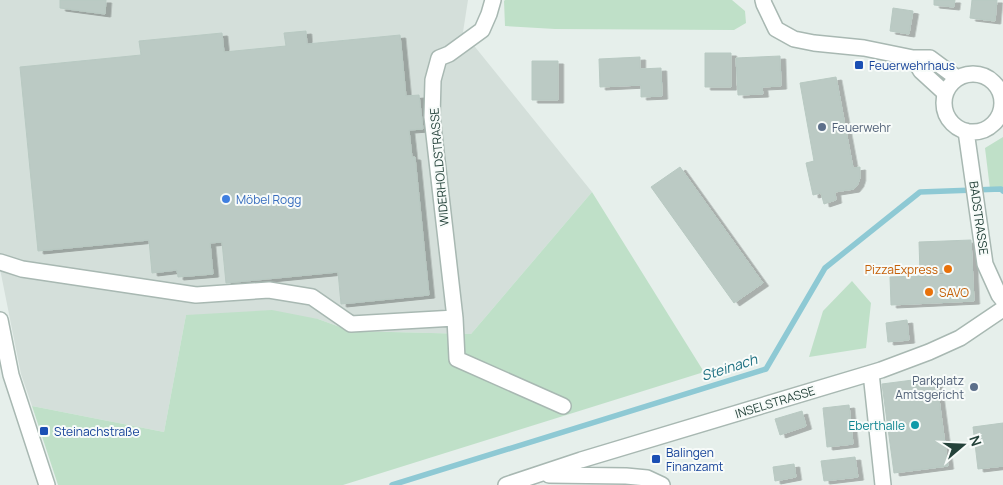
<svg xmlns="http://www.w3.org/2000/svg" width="1003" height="485" viewBox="0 0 1003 485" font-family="Manrope,sans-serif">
  <defs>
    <filter id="shadow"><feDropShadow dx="5.5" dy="3" stdDeviation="0" flood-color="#0004"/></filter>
  </defs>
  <rect width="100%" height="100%" fill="#e6efeb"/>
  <path fill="#d4dfda" d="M0,0H468L463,32L592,192L471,334L351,331L318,319L186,315L164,432L32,406L21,374L0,269Z"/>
  <path fill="#bfe0c8" d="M505,0H732L745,11L746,23L734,30L555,29L505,26L504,1Z
    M1003,137V191L1001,189H990L985,148Z
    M592,192L704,372L343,485H58L32,406L164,432L186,315L272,310L318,319L351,331L471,334Z
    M852,281L871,303L866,348L809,357L823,311Z"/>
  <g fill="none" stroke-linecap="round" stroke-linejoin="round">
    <path stroke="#8ec9d4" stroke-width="5.5" d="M392,485L766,369L825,268L920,192L1001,189L1003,191"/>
  </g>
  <path fill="#bbcac4" stroke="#b8c9c2" filter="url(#shadow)" d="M60,0H106L105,14L60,8Z
    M934,0H955L954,7L934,5Z
    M972,0H997L995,21L970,18Z
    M893,8L913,11L909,34L890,31Z
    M306,31L307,44L400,35L406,96L419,95L423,129L409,130L412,157H415L429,295L341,304L338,272L226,283L222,242L210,243L213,274L178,277L177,270L152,273L149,240L38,251L20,67L141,55L139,41L222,33L224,52L286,46L284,33Z
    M705,53H731V87H705Z
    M780,56L781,86L762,87L763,94L738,95L736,58Z
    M640,57V69L661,68L662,96L641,97V85L600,87L599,59Z
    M532,61H558V100H532Z
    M836,77L853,168L860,167V178L858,184L854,189L835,192L836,200L824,204L821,193L813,195L806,163L814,161L800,83Z
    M680,167L763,283L734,303L651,187Z
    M971,240L974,301L891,305L890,277L944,275L943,272L920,273L919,242Z
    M907,320L909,340L888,342L886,323Z
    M936,377L948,466L894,473L882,384Z
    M849,405L853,444L827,447L823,408Z
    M802,411L806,426L780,435L775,419Z
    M1003,423V466L978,469L973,427Z
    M855,457L858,477L824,481L821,461Z
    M794,464L796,477L775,481L773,467Z"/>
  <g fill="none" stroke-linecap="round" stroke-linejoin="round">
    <g stroke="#a8b8b2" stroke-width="18">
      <path id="minor" d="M493,0L489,14L482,30L449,54L439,58L433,80L432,117L455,318L457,359L563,406
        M763,0L764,4L776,29L794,39L814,43L864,48L913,58H930L957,78
        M913,58L921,71L945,93
        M944 103a29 29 0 1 1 58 0a29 29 0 1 1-58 0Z
        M966,131L985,264L999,295L1003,300
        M0,262L22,269L196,295L269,290L312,297L351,324L455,318
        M0,320L11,375L47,485
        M871,373L883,485
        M549,475L626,476L647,478L662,485
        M506,485L581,460L881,370L929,352L960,338L1003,309"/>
    </g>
    <use href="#minor" stroke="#fff" stroke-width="15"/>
  </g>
  <g fill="#1a4fb4" stroke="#f7fbf9" stroke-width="2">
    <rect x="854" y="60" width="10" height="10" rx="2.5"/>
    <rect x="39" y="426" width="10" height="10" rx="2.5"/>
    <rect x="651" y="454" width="10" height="10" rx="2.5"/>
  </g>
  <g fill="#5c6f8a" stroke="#f7fbf9" stroke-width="2">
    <circle cx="822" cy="127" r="5"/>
    <circle cx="974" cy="387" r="5"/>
  </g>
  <circle fill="#3f7fe0" stroke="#f7fbf9" stroke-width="2" cx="226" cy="199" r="5"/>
  <g fill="#e8710a" stroke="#f7fbf9" stroke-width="2">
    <circle cx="948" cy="269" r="5"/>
    <circle cx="929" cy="292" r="5"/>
  </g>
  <circle fill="#0f9aa8" stroke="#f7fbf9" stroke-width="2" cx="915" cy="425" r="5"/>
  <g text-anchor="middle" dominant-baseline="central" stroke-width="4" stroke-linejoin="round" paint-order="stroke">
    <g font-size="12" fill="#164399" stroke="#f7fbf9" text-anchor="start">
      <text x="869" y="65">Feuerwehrhaus</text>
      <text x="54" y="431">Steinachstraße</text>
      <text x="666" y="452">Balingen<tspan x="666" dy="14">Finanzamt</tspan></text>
    </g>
    <g font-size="12" fill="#4e5e75" stroke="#f7fbf9" text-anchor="start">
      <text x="832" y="127">Feuerwehr</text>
      <text x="964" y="380" text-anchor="end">Parkplatz<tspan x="964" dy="14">Amtsgericht</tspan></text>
    </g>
    <g font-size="12" fill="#24423a" stroke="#f7fbf9">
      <text transform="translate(439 167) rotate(-95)">WIDERHOLDSTRASSE</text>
      <text transform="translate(979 218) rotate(82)">BADSTRASSE</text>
      <text transform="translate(775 402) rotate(-17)">INSELSTRASSE</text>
    </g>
    <g font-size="12" fill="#366cbe" stroke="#f7fbf9" text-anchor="start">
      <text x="236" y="199">Möbel Rogg</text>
    </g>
    <g font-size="12" fill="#c56008" stroke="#f7fbf9" text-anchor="end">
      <text x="938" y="269">PizzaExpress</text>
      <text x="939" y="292" text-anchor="start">SAVO</text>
    </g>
    <g font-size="12" fill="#0d838f" stroke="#f7fbf9" text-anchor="end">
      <text x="905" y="425">Eberthalle</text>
    </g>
    <g font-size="14" font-style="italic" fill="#1c6f80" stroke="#f7fbf9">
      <text transform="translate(729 367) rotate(-18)">Steinach</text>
    </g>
  </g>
  <g transform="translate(963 445) rotate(71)" stroke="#f7fbf9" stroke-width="4" paint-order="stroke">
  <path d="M0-4L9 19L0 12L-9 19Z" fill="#24423a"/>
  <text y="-8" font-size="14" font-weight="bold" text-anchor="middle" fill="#24423a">N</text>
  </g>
</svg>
